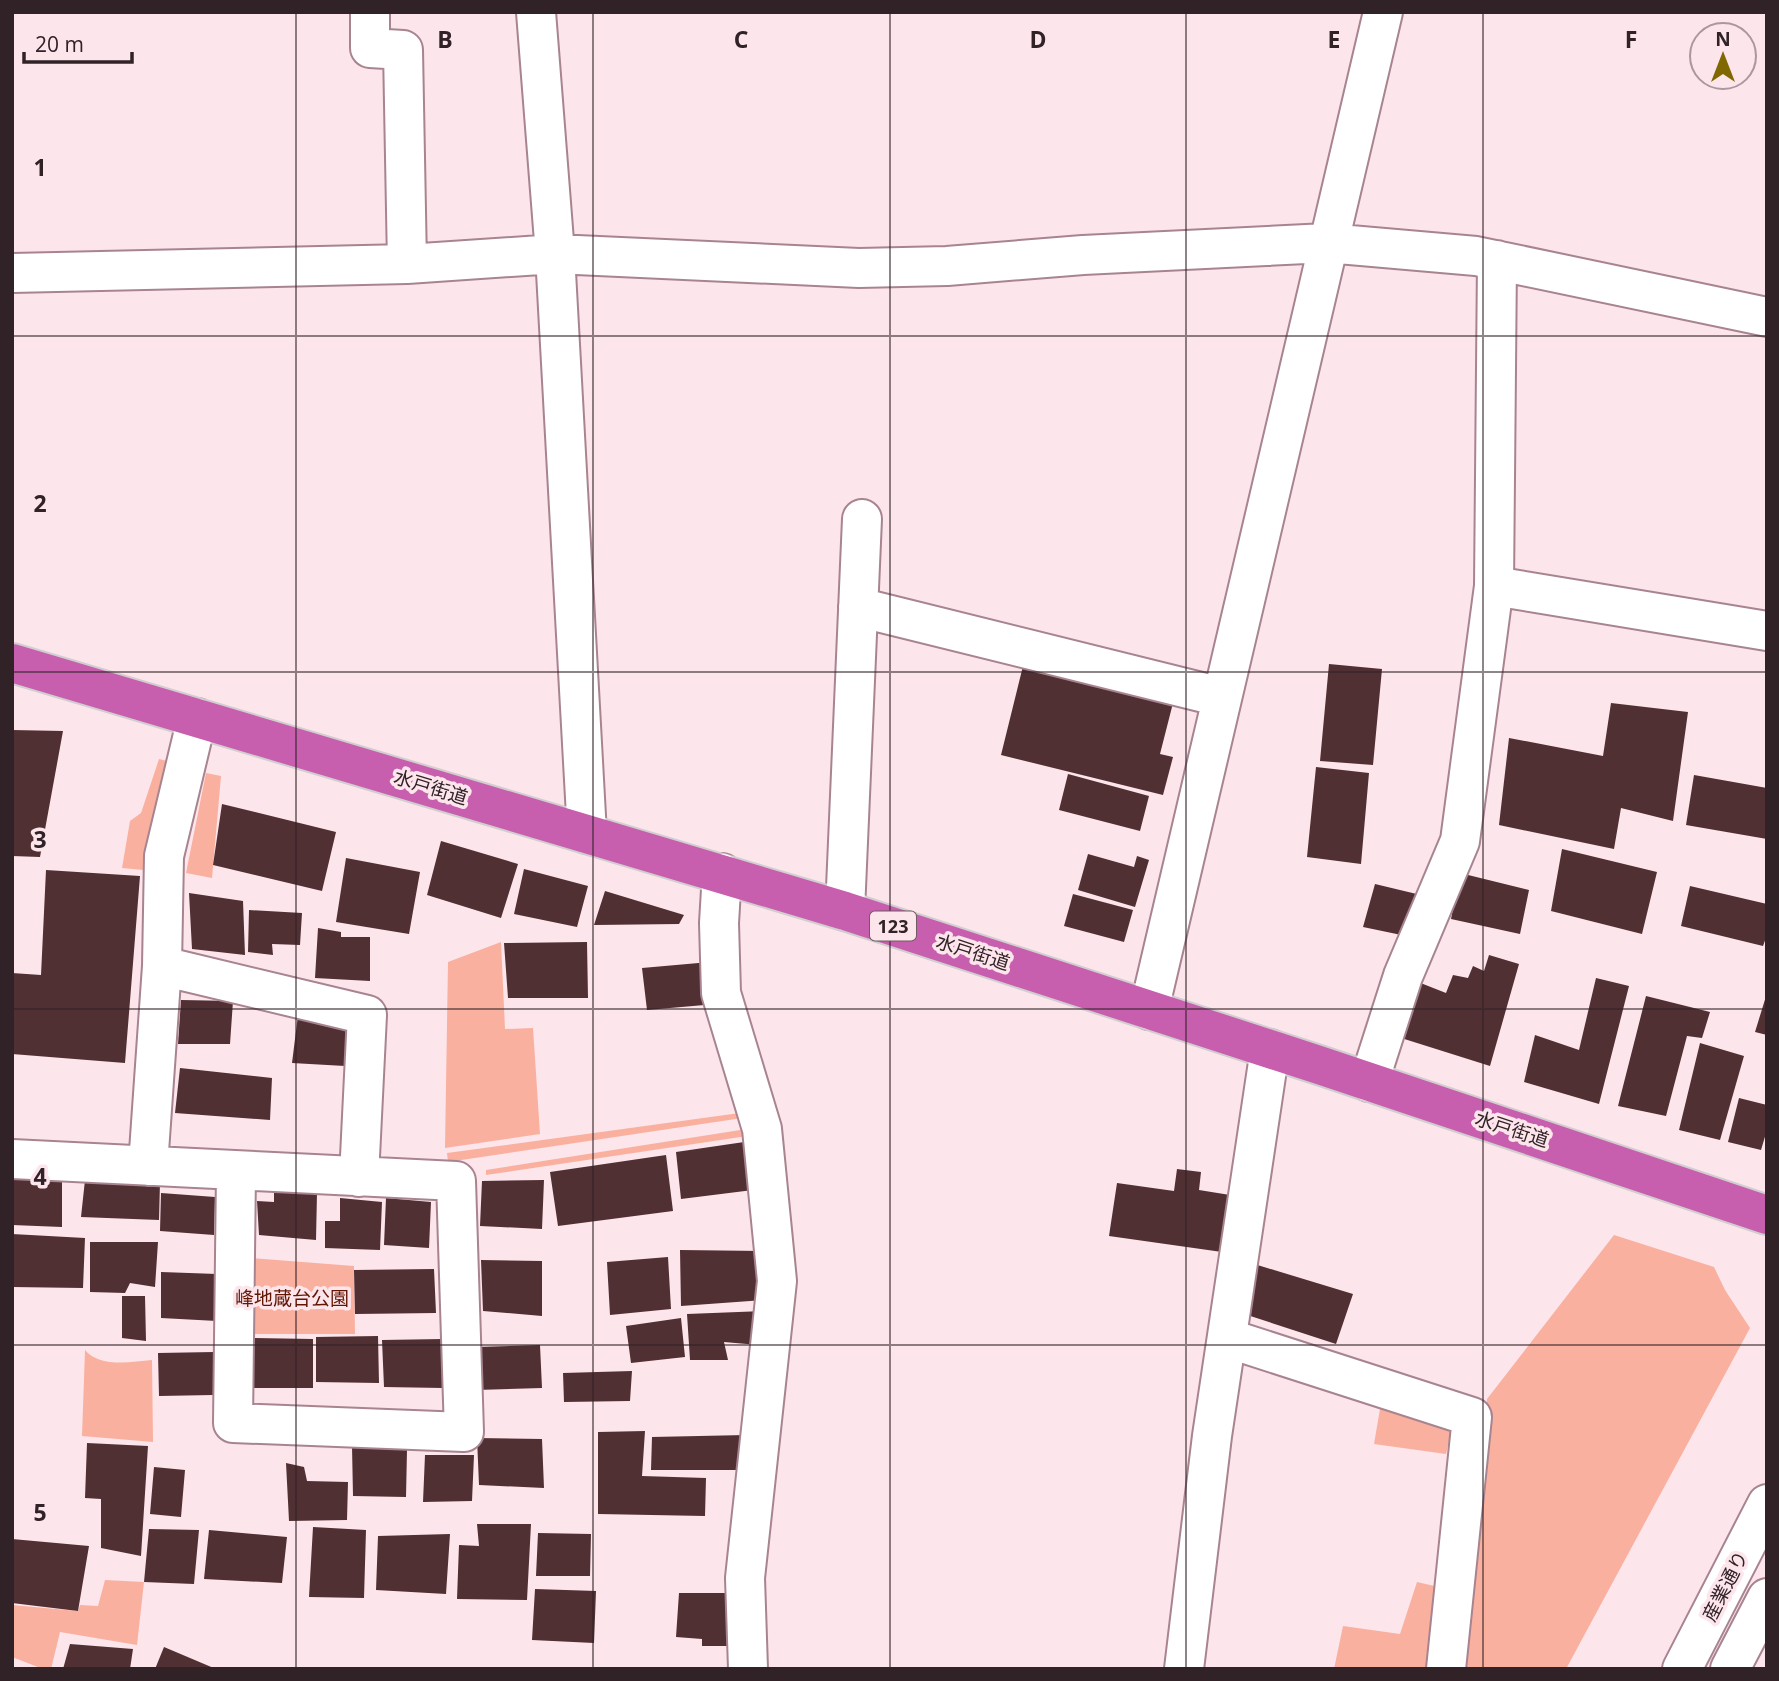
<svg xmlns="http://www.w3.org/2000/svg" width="1779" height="1681" viewBox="0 0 1779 1681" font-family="'Open Sans','Noto Sans JP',sans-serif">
  <rect width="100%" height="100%" fill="#fde5ec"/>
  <path fill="#fab09e" d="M159,759L175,763L154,871L122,868L130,821L141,813Z
    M206,773L221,776L212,878L186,873Z
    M501,942L505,1029L533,1028L540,1134L445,1148L448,962Z
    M747,1112L749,1117L448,1162L447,1153Z
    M753,1128L754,1135L486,1175V1170Z
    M1614,1235L1714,1267L1725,1290L1750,1328L1566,1669H1466L1487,1399Z
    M252,1258L354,1266L355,1334H251Z
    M85,1350C100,1368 131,1362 152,1360L153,1442L82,1436Z
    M1381,1403L1442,1422L1451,1433L1446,1454L1374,1444Z
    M105,1580L144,1582L137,1645L60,1632L51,1669H43L12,1657V1605L78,1611L80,1605L98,1606Z
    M1417,1582L1443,1588L1434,1669H1334L1343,1626L1400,1634Z"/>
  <path fill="#503032" d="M1329,664L1382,669L1373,765L1320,761Z
    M1023,666L1173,703L1160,754L1173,757L1163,795L1001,755Z
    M1611,703L1688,712L1673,821L1621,808L1614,849L1499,825L1509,738L1603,756Z
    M12,730L63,731L40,857L12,856Z
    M1316,767L1369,773L1361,864L1307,857Z
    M1068,774L1149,796L1140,831L1059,810Z
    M1694,775L1767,788V839L1686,825Z
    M222,804L336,832L322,891L213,865Z
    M441,841L518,864L501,918L427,895Z
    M1562,849L1657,872L1642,934L1551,911Z
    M1088,854L1134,867L1137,856L1149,860L1135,907L1078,890Z
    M346,858L420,872L409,934L336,922Z
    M524,869L588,886L577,927L514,914Z
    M46,870L140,876L125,1063L12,1054V973L41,975Z
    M1460,873L1529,890L1520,934L1451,919Z
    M1375,884L1425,896L1411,937L1363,927Z
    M1690,886L1767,904V935L1763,946L1681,926Z
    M605,891L684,915L679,924L594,925Z
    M189,893L243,901L245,955L192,949Z
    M1073,894L1133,910L1124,942L1064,926Z
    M249,910L302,913L300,945L272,944L273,955L248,952Z
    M318,928L341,932V937H370V981L315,978Z
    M587,942L588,998H508L504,943Z
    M1489,955L1519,964L1490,1066L1398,1037L1418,982L1446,993L1453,975L1468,978L1473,966L1484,971Z
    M710,962L716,1004L647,1010L642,968Z
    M1596,978L1629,986L1599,1104L1524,1082L1535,1035L1579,1050Z
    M1767,993V1035L1755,1032Z
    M1646,996L1710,1012L1702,1038L1687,1036L1666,1116L1618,1106Z
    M181,1000L233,1001L230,1044H178Z
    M298,1015L346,1017L345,1066L292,1063Z
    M1700,1043L1744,1056L1720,1140L1679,1130Z
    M180,1068L272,1078L270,1120L175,1113Z
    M1739,1098L1767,1105V1130L1761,1150L1728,1142Z
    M751,1141L761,1189L681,1199L676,1152Z
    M666,1155L673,1211L558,1226L550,1172Z
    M1177,1169L1201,1172L1199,1190L1230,1195L1222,1252L1109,1236L1117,1183L1174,1191Z
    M12,1177L62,1178V1227L12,1225Z
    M85,1180L160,1182L159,1220L81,1217Z
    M544,1180L542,1229L480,1226L482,1181Z
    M274,1191L317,1193L316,1240L259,1235L257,1201L274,1202Z
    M161,1193L215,1197L214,1235L160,1231Z
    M340,1198L382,1202L380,1250L325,1248V1221H340Z
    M386,1198L431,1202L429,1248L384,1245Z
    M12,1234L85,1238L83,1288L12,1287Z
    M90,1242H158L155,1287L130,1283L125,1293L90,1292Z
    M680,1250L762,1251L764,1300L681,1306Z
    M668,1257L671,1309L610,1315L607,1262Z
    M481,1260L542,1261V1316L483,1311Z
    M1251,1263L1353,1294L1336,1344L1238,1312Z
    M434,1269L436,1313L355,1314L354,1270Z
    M161,1272L217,1274V1321L161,1318Z
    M122,1296H145L146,1341L122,1338Z
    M764,1311L770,1346L724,1342L728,1360H690L687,1314Z
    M681,1318L685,1357L631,1363L626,1326Z
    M378,1336L379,1383L316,1382V1337Z
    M251,1338L313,1339V1388H251Z
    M443,1339V1388L384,1387L382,1340Z
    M540,1345L542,1388L476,1390V1347Z
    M214,1352L213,1395L159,1396L158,1353Z
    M632,1371L630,1401L564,1402L563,1373Z
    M645,1431L642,1476L706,1478L705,1516L598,1514V1432Z
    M746,1435V1470H651L652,1437Z
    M477,1438L542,1439L544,1488L479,1485Z
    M87,1443L148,1446L141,1556L101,1548V1499L85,1498Z
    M352,1446L407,1450L406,1497L353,1496Z
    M425,1455H474L472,1501L423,1502Z
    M286,1463L304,1467L307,1481L348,1482L347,1520L289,1521Z
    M154,1467L185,1470L181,1517L150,1514Z
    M477,1524H531L527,1600L457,1599L459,1545L479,1546Z
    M313,1527L366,1530L364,1598L309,1597Z
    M149,1529L199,1530L194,1584L144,1582Z
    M209,1530L287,1537L282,1583L204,1579Z
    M538,1533L591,1534L590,1576H536Z
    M450,1534L446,1594L376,1590L378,1536Z
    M12,1539L89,1546L78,1611L12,1603Z
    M535,1589L596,1591L594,1643L532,1640Z
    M679,1593H728L729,1646H702V1639L676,1637Z
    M70,1644L133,1649L130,1669H63Z
    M164,1647L216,1669H155Z"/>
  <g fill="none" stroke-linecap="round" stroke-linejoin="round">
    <g stroke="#a78490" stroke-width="42">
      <path id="street" d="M370,12V48L403,50L407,264
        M536,12L555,254L587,834
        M12,273L407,264L555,254L859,268L947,266L1083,255L1327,243L1476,256L1767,317
        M1494,586L1767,631
        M858,607L1221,697
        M722,873L719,923L721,993L762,1129L777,1281L745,1578L748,1669
        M845,911L862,519
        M162,966L367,1015L359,1177
        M1149,1010L1383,12
        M1369,1082L1403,976L1460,841L1494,586L1497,260
        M12,1159L456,1181L464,1432L233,1423L236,1172
        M148,1166L162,966L164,856L197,718
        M1227,1338L1472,1417L1446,1669
        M1184,1669L1212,1436L1270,1049"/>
    </g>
    <g stroke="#a78490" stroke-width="42">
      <path id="secondary" d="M1682,1669L1767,1504
        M1730,1669L1767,1598"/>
    </g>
    <g stroke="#d1cecf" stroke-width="42">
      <path id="highway" d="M12,663L845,911L1319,1065L1767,1215"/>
    </g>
    <use href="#street" stroke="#fff" stroke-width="38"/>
    <use href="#secondary" stroke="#fff" stroke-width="38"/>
    <use href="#highway" stroke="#c75eae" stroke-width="38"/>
  </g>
  <path fill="none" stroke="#302227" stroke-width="2" stroke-opacity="0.55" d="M296,12V1669M593,12V1669M890,12V1669M1186,12V1669M1483,12V1669M12,336H1767M12,672H1767M12,1009H1767M12,1345H1767"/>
  <g text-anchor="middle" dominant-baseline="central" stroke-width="7" stroke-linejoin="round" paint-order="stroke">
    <rect fill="#fde5ec" stroke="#6e5c62" stroke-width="2" x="870" y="911.5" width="46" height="29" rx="5"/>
    <g font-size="18" font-weight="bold" fill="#302227">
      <text x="893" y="926">123</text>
    </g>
    <g font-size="19" fill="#302227" stroke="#fde5ec">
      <text transform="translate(431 787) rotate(17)">水戸街道</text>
      <text transform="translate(973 952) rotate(18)">水戸街道</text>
      <text transform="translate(1512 1129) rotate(18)">水戸街道</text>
      <text transform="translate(1725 1586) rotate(-63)">産業通り</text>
    </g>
    <g font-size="19" fill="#611604" stroke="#fde5ec">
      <text x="292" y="1298">峰地蔵台公園</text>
    </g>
  </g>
  <g font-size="23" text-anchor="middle" font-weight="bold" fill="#302227" stroke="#fde5ec" stroke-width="7" stroke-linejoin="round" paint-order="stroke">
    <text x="445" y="48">B</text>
    <text x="741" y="48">C</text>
    <text x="1038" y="48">D</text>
    <text x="1334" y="48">E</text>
    <text x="1631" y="48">F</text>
    <text x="40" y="176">1</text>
    <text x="40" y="512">2</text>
    <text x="40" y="848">3</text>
    <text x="40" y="1185">4</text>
    <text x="40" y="1521">5</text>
  </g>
  <rect width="1779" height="1681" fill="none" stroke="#302227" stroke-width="28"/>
  <g transform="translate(1723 56)"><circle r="33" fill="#fde5ec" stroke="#ab979d" stroke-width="2"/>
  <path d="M0-5L12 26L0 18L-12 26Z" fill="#816700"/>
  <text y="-10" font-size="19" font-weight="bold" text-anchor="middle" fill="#302227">N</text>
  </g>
  <path d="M24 52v10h108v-10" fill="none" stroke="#302227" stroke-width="3.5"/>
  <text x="35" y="52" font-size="21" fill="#302227" stroke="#fde5ec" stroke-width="5" paint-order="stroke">20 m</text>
</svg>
